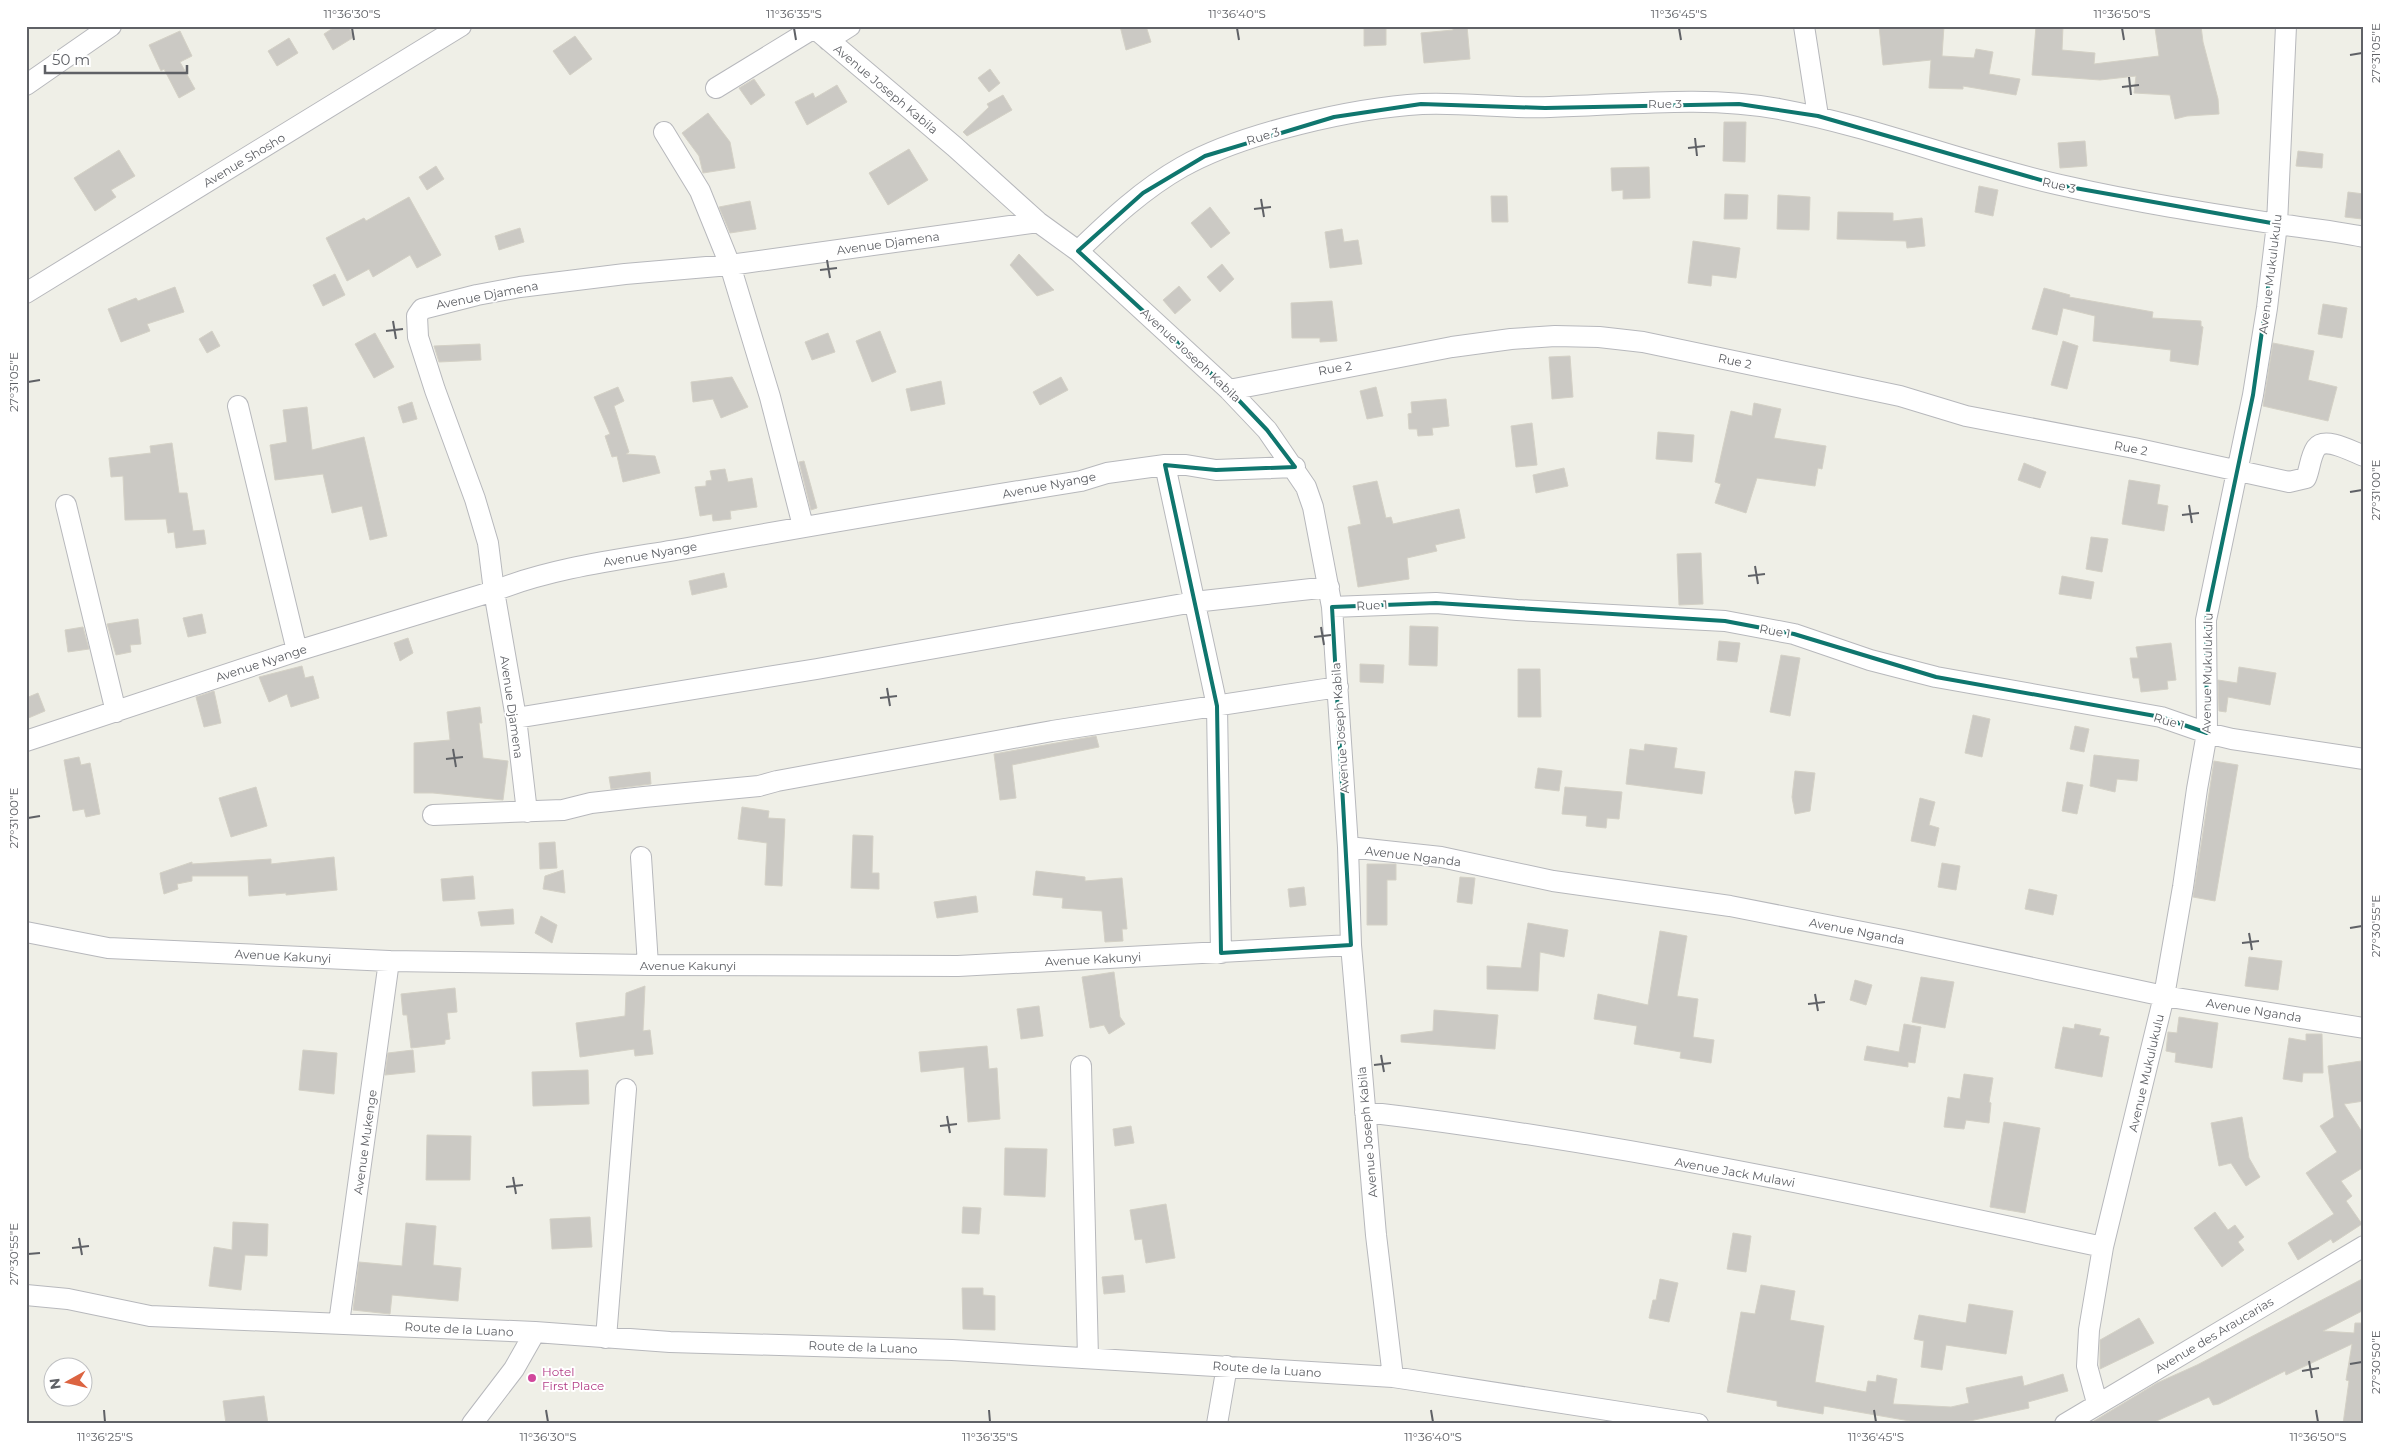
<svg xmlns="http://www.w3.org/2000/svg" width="2390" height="1450" viewBox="0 0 2390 1450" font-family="Montserrat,sans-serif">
  <rect width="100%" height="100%" fill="#efefe7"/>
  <path fill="#cbc9c4" stroke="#d4d1c6" d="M336,26H348L354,37L333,50L324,34Z
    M1120,26H1146L1151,42L1126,50Z
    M1364,26H1386V45L1364,46Z
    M1453,26H1467L1470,59L1424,63L1421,33L1453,30Z
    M1879,26H1944L1942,56L1974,58L1976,49L1993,52L1989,74L2020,79L2016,95L1963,86V89L1929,88L1931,60L1883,65Z
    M2036,26H2063L2062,50L2095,53L2094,64L2159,56L2155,28L2201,26L2203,42L2218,99L2219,114L2187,116L2175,119L2170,95L2134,93L2136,76L2100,80L2032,75Z
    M180,31L192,56L180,62L195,89L179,98L164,69L161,71L149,45Z
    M575,36L592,59L570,75L553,51Z
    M289,38L298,53L277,66L268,51Z
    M990,69L1000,83L989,92L978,78Z
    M754,79L765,95L751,105L739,88Z
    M837,85L847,102L807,125L795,102L813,93L815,98Z
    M1003,95L1012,110L967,136L963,132L989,107L987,104Z
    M708,113L730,142L735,168L703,173L699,156L682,133Z
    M1724,122H1746L1745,162L1723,161Z
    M2085,141L2087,166L2060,168L2058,143Z
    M909,149L928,180L888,205L869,173Z
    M119,150L135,176L111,190L116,197L95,211L74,178Z
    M2298,151L2323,154L2322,168L2296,166Z
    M436,166L444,179L427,190L419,177Z
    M1649,167L1650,198L1623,199V190L1612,191L1611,168Z
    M1979,186L1998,190L1993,216L1975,212Z
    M2348,192L2364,194L2362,219L2345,217Z
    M1725,194L1748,195L1747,219H1724Z
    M1778,195L1810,197L1809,230L1777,229Z
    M1491,196H1507L1508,222H1492Z
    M409,197L441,255L417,268L410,255L373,277L369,269L347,281L326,238L364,218L366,221Z
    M750,201L756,229L730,233L719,207Z
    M1210,207L1230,233L1211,248L1191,223Z
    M1838,212L1893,213V221L1922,218L1925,246L1907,248L1906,241L1837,239Z
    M520,228L524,242L499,250L495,236Z
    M1342,229L1344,242L1358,240L1362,264L1330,268L1325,232Z
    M1693,241L1740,248L1736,278L1712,275L1711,286L1688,283Z
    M1019,254L1054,290L1037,296L1010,265Z
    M1222,264L1234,279L1220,292L1207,277Z
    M335,274L345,295L323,306L313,285Z
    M1179,286L1191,300L1175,314L1163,300Z
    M175,287L184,312L147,324L150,331L121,342L108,309L136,298L138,301Z
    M2044,288L2070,295L2069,297L2153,312L2152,318L2201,321V326L2203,327L2198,365L2170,361L2171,350L2093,341L2095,316L2063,308L2057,335L2032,329Z
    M1332,301L1337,341L1320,342V338H1292L1291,303Z
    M2323,304L2347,308L2342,338L2318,334Z
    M212,331L220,346L207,353L199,339Z
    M880,331L896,372L872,382L856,341Z
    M375,333L394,367L374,378L355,344Z
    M828,333L835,352L812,360L805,342Z
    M2063,341L2078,346L2067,389L2051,385Z
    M2273,343L2314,351L2308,380L2337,387L2328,421L2263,406Z
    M480,344L481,360L439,362L434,346Z
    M1570,356L1573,397L1552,399L1549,357Z
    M732,377L748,407L721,418L713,399L693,402L691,382Z
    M1061,377L1068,390L1040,405L1033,392Z
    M941,381L945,404L911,411L906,389Z
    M618,387L624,401L614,406L629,452L626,454L655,456L660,473L623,482L617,456L612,457L605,436L610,434L594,397Z
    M1376,387L1383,416L1367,419L1360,391Z
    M1446,399L1449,426L1432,428L1433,435L1418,436L1417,429H1409L1408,414L1412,413L1411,402Z
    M412,402L417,419L403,423L398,407Z
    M1754,403L1781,409L1774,438L1826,446L1822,469L1818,468L1815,486L1757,478L1746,513L1715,503L1721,484L1715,482L1731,411L1752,416Z
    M307,407L312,450L364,437L387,536L370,540L362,506L332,513L323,474L275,480L270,445L287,442L283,410Z
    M1532,423L1537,465L1516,467L1511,426Z
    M1658,432L1694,435L1692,462L1656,459Z
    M172,443L179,493H187L193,531L204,530L206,544L176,548L174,532L168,533L166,519L125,520L123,476L111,477L109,458L151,453L150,446Z
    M804,461L817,508L811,510L799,462Z
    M2024,463L2046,472L2040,488L2018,480Z
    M1564,468L1568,486L1536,493L1533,475Z
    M725,469L728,482L752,478L757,507L730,511L731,519L713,521L712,514L700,516L695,487L706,486V481L712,480L710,471Z
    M2129,480L2160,485L2157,504L2168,506L2164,531L2122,524Z
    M1377,481L1386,518L1391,517L1393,524L1459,509L1465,538L1435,545L1437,551L1407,558L1409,579L1358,587L1348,527L1361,524L1353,486Z
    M2091,537L2108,539L2102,572L2086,569Z
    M1701,553L1703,604L1679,605L1677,554Z
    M724,573L727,587L692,595L689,581Z
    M2062,576L2094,582L2091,599L2059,594Z
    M202,614L206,633L188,637L183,618Z
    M138,619L141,644L130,645L131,652L116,655L107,624Z
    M1410,626L1438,627L1437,666L1409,665Z
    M83,627L89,649L68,652L65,630Z
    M408,638L413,653L400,661L394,643Z
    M1719,641L1740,643L1737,662L1717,660Z
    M2171,643L2176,680L2167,681L2168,689L2141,692L2139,678H2133L2130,658H2138L2136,647Z
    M1781,655L1800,658L1790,716L1770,712Z
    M1360,664L1384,665L1383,683L1360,682Z
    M302,666L305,678L313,676L319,698L291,707L287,694L269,702L259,677Z
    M2239,667L2276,673L2270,705L2228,697L2226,712L2219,711L2218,680L2237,683Z
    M1518,669H1540L1541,717H1518Z
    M214,691L221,723L204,727L196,697Z
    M38,693L45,711L26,719V698Z
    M480,707L482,723H479L483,758L508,761L503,800L433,793H414V743L450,740L447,712Z
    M1973,715L1990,719L1982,757L1965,753Z
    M2075,726L2089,729L2084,752L2070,749Z
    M1096,736L1099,747L1012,765L1016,798L1000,800L994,754Z
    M1645,744L1677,748L1674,768L1705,772L1702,794L1626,784L1630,749L1644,751Z
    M2094,755L2139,760L2137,781L2117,779L2115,792L2090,786Z
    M79,757L81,765L90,763L100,814L86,817L84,809L73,811L64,760Z
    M2214,761L2238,765L2215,901L2193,897Z
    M1538,768L1562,771L1559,791L1535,788Z
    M1795,771L1815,773L1810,811L1795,814L1792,797Z
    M650,772L651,784L611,789L609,777Z
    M2067,782L2083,785L2077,814L2062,811Z
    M256,787L267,826L231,837L219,798Z
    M1565,787L1622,792L1619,819L1607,818L1606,828L1586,826L1587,816L1562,814Z
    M1920,798L1935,802L1929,825L1939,828L1935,846L1911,841Z
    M742,807L769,811L768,818L785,819L782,886L765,885L767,843L738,839Z
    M853,835L873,836L872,873H879V889L851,888Z
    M555,842L557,868L540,869L539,843Z
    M334,857L337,890L286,895V893L249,896L248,876H192V881L177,884L178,889L164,894L161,880L160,873L192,862V864L271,859V864Z
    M1942,863L1960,866L1956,890L1938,887Z
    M1367,864H1396V880H1387V925H1367Z
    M563,870L565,893L543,889L545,876Z
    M1036,871L1085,877V881L1122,878L1127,929H1122L1123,941L1105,942L1102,911L1062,908L1063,898L1033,895Z
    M473,876L475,899L443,901L441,879Z
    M1460,877L1475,878L1472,904L1457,902Z
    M1304,887L1306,905L1290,907L1288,889Z
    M2029,889L2057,895L2053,915L2025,909Z
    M976,896L978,912L937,918L934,902Z
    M513,909L514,924L481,926L478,912Z
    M541,916L557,925L552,943L535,933Z
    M1528,923L1568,930L1564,957L1540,952L1538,991L1487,989V966L1521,968Z
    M1660,931L1687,936L1677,996L1698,999L1693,1037L1714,1040L1711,1063L1680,1058L1681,1052L1634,1044L1637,1026L1594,1019L1598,994L1648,1005Z
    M2249,957L2282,961L2278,990L2245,986Z
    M1114,972L1120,1017L1125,1024L1109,1034L1104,1025L1090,1028L1082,977Z
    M1921,977L1954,982L1945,1028L1912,1022Z
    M1855,980L1872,985L1866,1005L1850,1000Z
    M645,986L643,1031L650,1030L653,1054L635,1056L634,1049L580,1057L576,1023L625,1016L626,993Z
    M455,988L457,1012L447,1013L450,1039L445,1040V1044L411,1048L407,1015H403L401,994Z
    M1039,1006L1043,1036L1021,1039L1017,1009Z
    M1434,1010L1498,1015L1495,1049L1401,1042V1035L1433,1031Z
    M2179,1017L2218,1023L2212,1068L2175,1062L2176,1053L2166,1051L2168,1032L2177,1033Z
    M1904,1024L1921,1027L1915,1063L1908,1062V1067L1864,1060L1867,1046L1899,1052Z
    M2075,1024L2101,1029L2099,1035L2109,1037L2102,1077L2055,1068L2063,1027L2074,1029Z
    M2306,1034H2322L2323,1073H2303L2302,1082L2283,1079L2289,1038L2306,1041Z
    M987,1046L989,1069L997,1068L1000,1119L968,1122L964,1067L921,1072L919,1052Z
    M303,1050L337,1053L334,1094L299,1090Z
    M413,1050L415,1072L385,1075L388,1053Z
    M2361,1061L2362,1071L2364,1070V1101L2344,1104L2364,1135V1167L2341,1181L2352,1196L2346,1201L2362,1224L2333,1243L2331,1239L2298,1260L2288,1243L2334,1214L2306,1173L2337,1152L2320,1126L2334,1117L2328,1066Z
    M588,1070L589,1104L533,1106L532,1072Z
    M1964,1074L1993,1078L1989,1102L1991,1103L1989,1123L1966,1120L1964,1129L1944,1127L1948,1097L1960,1099Z
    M2242,1117L2249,1158L2260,1177L2246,1186L2231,1163L2219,1166L2211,1123Z
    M2004,1122L2040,1128L2025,1213L1990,1207Z
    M1131,1126L1134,1143L1115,1146L1113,1129Z
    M427,1135L471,1136L470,1180H426Z
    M1005,1148L1047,1149L1045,1197L1004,1195Z
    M1166,1204L1175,1258L1146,1263L1142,1239L1135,1240L1130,1210Z
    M963,1207L981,1208L979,1234L962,1233Z
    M2215,1212L2228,1230L2235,1225L2244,1237L2238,1242L2244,1250L2222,1267L2194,1228Z
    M590,1217L592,1247L552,1249L550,1219Z
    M233,1222L268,1224L267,1256L245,1255L241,1290L209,1286L214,1247L232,1250Z
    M406,1223L436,1226L433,1265L461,1268L458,1301L392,1295L390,1314L353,1310L359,1262L402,1266Z
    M1733,1233L1751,1236L1746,1272L1727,1269Z
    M1123,1275L1125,1292L1104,1294L1102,1277Z
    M2364,1278V1310L2323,1331L2354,1333L2355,1323H2364V1424H2343L2349,1381L2346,1380L2352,1344L2286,1375L2285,1371L2219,1404L2213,1405L2209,1397L2150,1424H2089L2157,1383L2197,1365Z
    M1660,1279L1678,1283L1669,1322L1649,1318L1653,1300H1656Z
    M1761,1285L1795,1291L1790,1320L1824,1326L1815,1382L1866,1392L1868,1381L1876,1382L1877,1375L1897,1379L1893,1404L1951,1407L1969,1403L1966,1388L2022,1376L2024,1386L2063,1374L2068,1391L2028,1402L2029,1408L1956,1424H1909L1910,1421L1824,1406L1823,1414L1777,1406V1401L1727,1392L1741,1312L1755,1314Z
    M962,1288H983V1295L995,1296V1330L963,1329Z
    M1969,1304L2013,1311L2006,1354L1946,1345L1942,1370L1921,1367L1924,1341L1914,1339L1919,1315L1966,1323Z
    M2139,1318L2154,1343L2100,1369V1340Z
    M264,1396L268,1424H226L223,1401Z"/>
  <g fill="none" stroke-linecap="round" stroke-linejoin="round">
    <g stroke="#b7b8bc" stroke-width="22">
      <path id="minor" d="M812,26L955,147L1038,222L1078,251L1229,390L1267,430L1306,487L1313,507L1332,607L1348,847L1351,945L1376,1235L1393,1377
        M1804,26L1818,116
        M828,40L850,26
        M26,85L111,26
        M716,88L814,28
        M664,132L700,191L730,265L770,397L803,526
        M1078,251C1110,220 1143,189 1182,167C1242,133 1354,108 1422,104C1465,102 1508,109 1550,107C1624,105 1706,95 1779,109C1876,127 1968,165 2065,186C2135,202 2206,213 2277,224C2306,228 2335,231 2364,237
        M26,293L461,26
        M1229,390L1452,347L1511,339L1555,336L1599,337L1643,342L1900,396L1966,416L2134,448L2289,482L2306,478C2310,469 2310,457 2316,448C2325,436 2353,452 2364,456
        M238,406L297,651
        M1165,465L1217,706L1221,953
        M66,505L116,712
        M1332,607L1436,603L1517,610L1725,621L1794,634L1870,660L1936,677L2161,717L2207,733L2232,739L2364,759
        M516,718L817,669L1194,602L1329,587
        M26,741L297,651L494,591C557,566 626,559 693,547C822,523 951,502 1081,481L1107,473L1165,465H1186L1216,470L1295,467
        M527,812L516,718L494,591L488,543L475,499L435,390L418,337L417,316L422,309L477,295L520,287L625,274L730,265L1038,222
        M433,815L563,810L591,803L644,797L759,786L777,781L1052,731L1338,687
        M1348,847L1441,857L1553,881L1730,906L1903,940L2164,996L2364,1028
        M641,857L648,965
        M26,932L108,948L389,961L648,965L958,966L1351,945
        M1081,1066L1088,1358
        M1365,1112C1613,1141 1859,1194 2103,1247
        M26,1295L68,1299L150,1316L535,1332L670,1342L952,1350L1393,1377L1698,1424
        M339,1323L389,961
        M606,1338L626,1089
        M2097,1403L2087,1366L2089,1330L2103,1247L2164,996L2183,887L2197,789L2207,733L2206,620L2253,395L2267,308L2277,224L2286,26
        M472,1424L514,1369L535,1332
        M1217,1424L1227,1366
        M2065,1424L2364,1246"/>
    </g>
    <use href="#minor" stroke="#fff" stroke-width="20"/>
  </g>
  <path fill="none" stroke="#0f766e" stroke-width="4" stroke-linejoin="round" d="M1421,104L1545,108L1739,104L1818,116L2058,185L2277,224L2253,395L2206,620L2207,733L2161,717L1936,677L1794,634L1725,621L1436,603L1332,607L1351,945L1221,953L1217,706L1165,465L1216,470L1295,467L1267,430L1229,390L1078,251L1143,193L1205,156L1334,117Z"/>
  <path fill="none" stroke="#5f6166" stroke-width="2" d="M352,28L354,40M794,28L796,40M1237,28L1239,40M1679,28L1681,40M2122,28L2124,40M2350,55L2362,53M2129,77L2131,95M2122,87L2139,85M1695,138L1697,156M1688,148L1705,146M1261,199L1264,217M1254,209L1271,207M827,260L830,278M820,270L837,268M393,321L396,339M386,331L403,329M28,382L40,380M2350,492L2362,490M2189,505L2192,523M2182,515L2199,513M1755,566L1758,584M1748,576L1765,574M1321,627L1324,645M1314,637L1331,635M887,688L890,706M880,698L897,696M453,749L456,767M446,759L463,757M28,818L40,816M2350,928L2362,926M2249,933L2252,950M2242,943L2259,941M1815,994L1818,1011M1808,1004L1825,1002M1381,1055L1384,1072M1374,1065L1391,1063M947,1116L950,1133M940,1126L957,1124M513,1177L516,1194M506,1187L523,1185M79,1238L82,1255M72,1248L89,1246M28,1254L40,1253M2309,1361L2312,1378M2350,1364L2362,1362M2302,1371L2319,1368M104,1410L105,1422M546,1410L548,1422M989,1410L990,1422M1431,1410L1433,1422M1874,1410L1876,1422M2316,1410L2318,1422"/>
  <circle fill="#d1479c" stroke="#fff" stroke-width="2" cx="532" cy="1378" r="5"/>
  <g text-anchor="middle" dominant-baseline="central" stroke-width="4" stroke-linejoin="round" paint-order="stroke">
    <g font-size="12" fill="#5f6166" stroke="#fff">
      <text transform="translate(886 89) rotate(40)">Avenue Joseph Kabila</text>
      <text x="1665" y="103">Rue 3</text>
      <text transform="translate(1263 136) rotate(-17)">Rue 3</text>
      <text transform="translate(244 160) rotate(-31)">Avenue Shosho</text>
      <text transform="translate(2059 185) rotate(13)">Rue 3</text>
      <text transform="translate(888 243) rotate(-8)">Avenue Djamena</text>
      <text transform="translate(2270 274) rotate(-83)">Avenue Mukulukulu</text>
      <text transform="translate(487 295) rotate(-11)">Avenue Djamena</text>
      <text transform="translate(1191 355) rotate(43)">Avenue Joseph Kabila</text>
      <text transform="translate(1735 361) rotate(12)">Rue 2</text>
      <text transform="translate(1335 368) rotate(-10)">Rue 2</text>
      <text transform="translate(2131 448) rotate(11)">Rue 2</text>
      <text transform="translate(1049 485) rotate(-11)">Avenue Nyange</text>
      <text transform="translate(650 554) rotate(-10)">Avenue Nyange</text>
      <text transform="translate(1372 605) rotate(-3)">Rue 1</text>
      <text transform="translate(1775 631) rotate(11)">Rue 1</text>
      <text transform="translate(261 663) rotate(-18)">Avenue Nyange</text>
      <text transform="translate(2207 673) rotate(-89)">Avenue Mukulukulu</text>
      <text transform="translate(512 707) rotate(82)">Avenue Djamena</text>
      <text transform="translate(2169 721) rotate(16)">Rue 1</text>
      <text transform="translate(1340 728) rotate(-94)">Avenue Joseph Kabila</text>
      <text transform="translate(1413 856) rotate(7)">Avenue Nganda</text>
      <text transform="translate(1857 931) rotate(11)">Avenue Nganda</text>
      <text transform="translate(283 956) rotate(3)">Avenue Kakunyi</text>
      <text transform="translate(1093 959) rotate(-3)">Avenue Kakunyi</text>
      <text x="688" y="965">Avenue Kakunyi</text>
      <text transform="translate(2254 1010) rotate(9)">Avenue Nganda</text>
      <text transform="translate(2146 1073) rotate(-77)">Avenue Mukulukulu</text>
      <text transform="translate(1367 1132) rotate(-95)">Avenue Joseph Kabila</text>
      <text transform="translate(365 1142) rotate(-82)">Avenue Mukenge</text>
      <text transform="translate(1735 1172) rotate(10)">Avenue Jack Mulawi</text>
      <text transform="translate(459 1329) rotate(3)">Route de la Luano</text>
      <text transform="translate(2214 1335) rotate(-31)">Avenue des Araucarias</text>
      <text transform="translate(863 1347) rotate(2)">Route de la Luano</text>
      <text transform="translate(1267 1369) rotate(4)">Route de la Luano</text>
    </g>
    <g font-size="12" fill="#b23c85" stroke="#fff" text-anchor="start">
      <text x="542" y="1371">Hotel<tspan x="542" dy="14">First Place</tspan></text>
    </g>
  </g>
  <rect width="2390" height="1450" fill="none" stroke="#ffffff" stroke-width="55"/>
  <g transform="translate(68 1382) rotate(262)"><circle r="24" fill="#ffffff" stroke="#bfc0c2"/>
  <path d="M0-4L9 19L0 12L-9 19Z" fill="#dc6441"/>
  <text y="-8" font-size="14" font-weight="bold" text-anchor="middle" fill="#5f6166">N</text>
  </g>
  <path d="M45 65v8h142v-8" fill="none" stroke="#5f6166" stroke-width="2.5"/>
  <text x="52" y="65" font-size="15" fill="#5f6166" stroke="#ffffff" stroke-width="4" paint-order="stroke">50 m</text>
  <rect x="28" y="28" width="2334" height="1394" fill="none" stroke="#5f6166" stroke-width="2"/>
  <g font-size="12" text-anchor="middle" fill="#5f6166">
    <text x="352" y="18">11°36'30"S</text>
    <text x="794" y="18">11°36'35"S</text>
    <text x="1237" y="18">11°36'40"S</text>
    <text x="1679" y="18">11°36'45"S</text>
    <text x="2122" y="18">11°36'50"S</text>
    <text transform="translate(2376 53) rotate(-90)" y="4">27°31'05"E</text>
    <text transform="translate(14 382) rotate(-90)" y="4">27°31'05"E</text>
    <text transform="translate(2376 490) rotate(-90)" y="4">27°31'00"E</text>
    <text transform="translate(14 818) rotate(-90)" y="4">27°31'00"E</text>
    <text transform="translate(2376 926) rotate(-90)" y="4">27°30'55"E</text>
    <text transform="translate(14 1254) rotate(-90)" y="4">27°30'55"E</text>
    <text transform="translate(2376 1362) rotate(-90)" y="4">27°30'50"E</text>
    <text x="105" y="1441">11°36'25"S</text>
    <text x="548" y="1441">11°36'30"S</text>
    <text x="990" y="1441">11°36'35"S</text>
    <text x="1433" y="1441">11°36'40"S</text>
    <text x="1876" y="1441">11°36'45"S</text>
    <text x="2318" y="1441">11°36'50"S</text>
  </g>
</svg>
